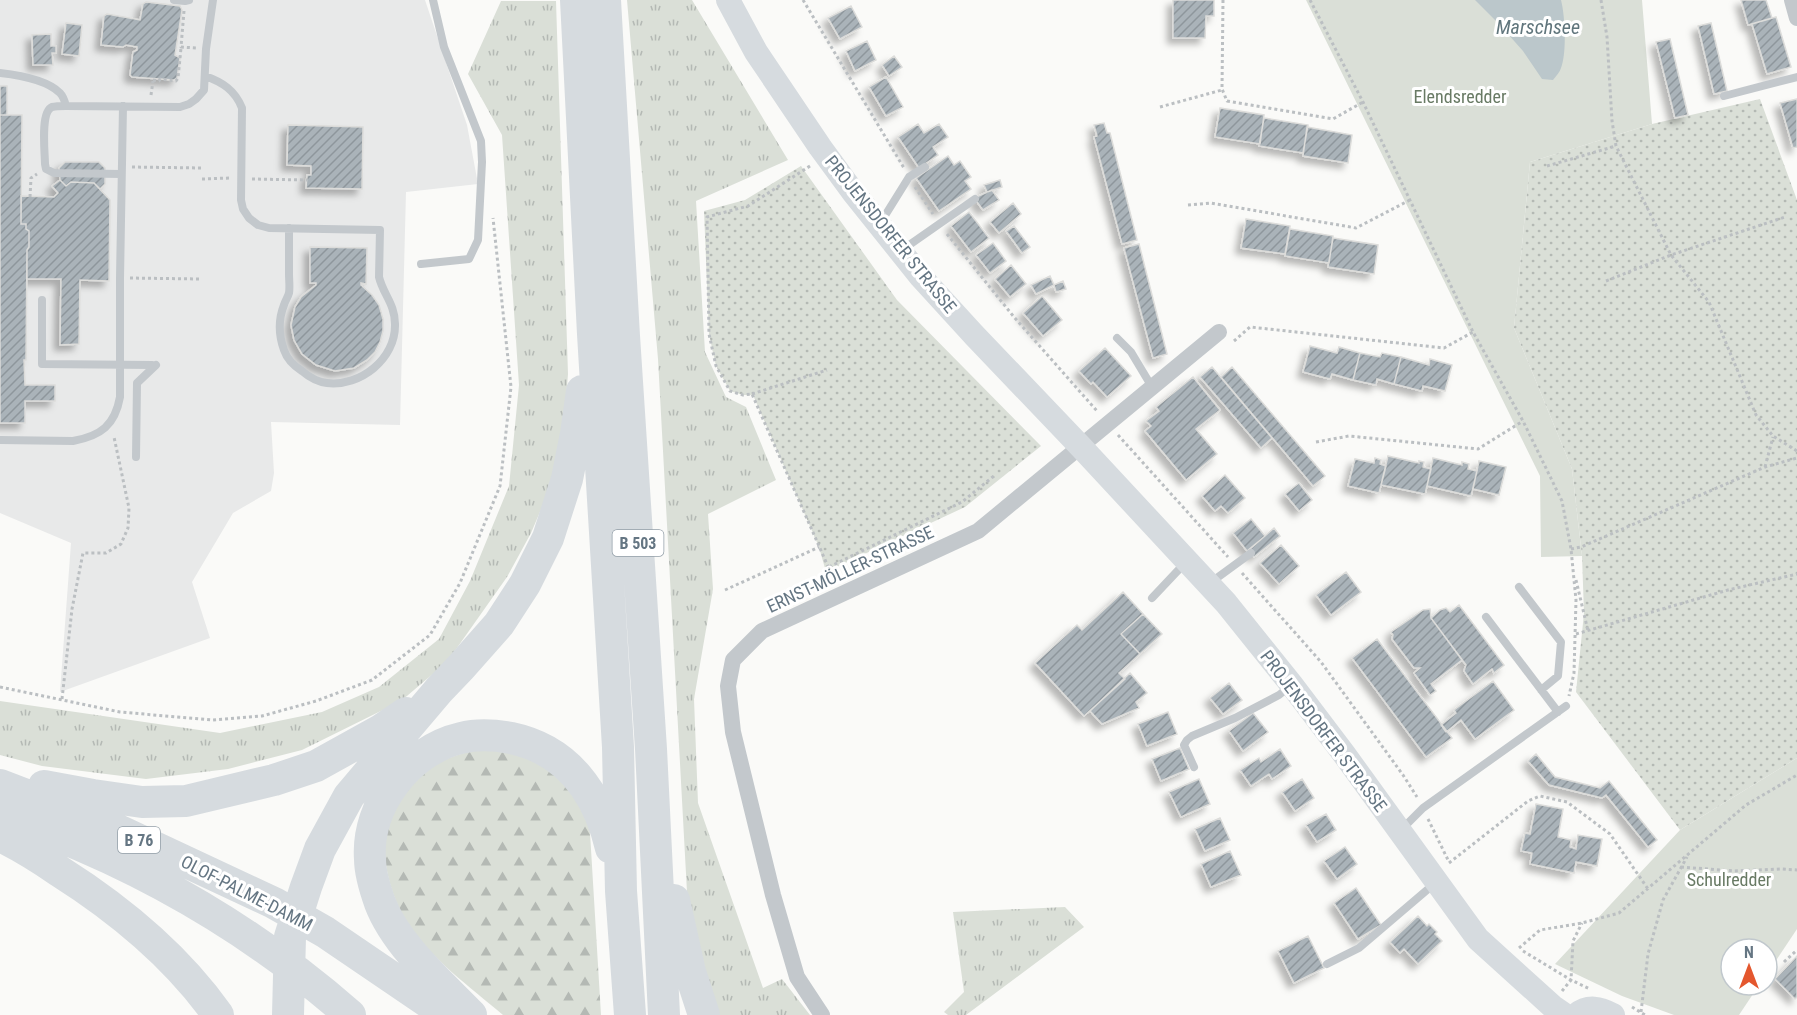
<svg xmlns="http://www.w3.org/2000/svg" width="1797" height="1015" viewBox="0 0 1797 1015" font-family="'Roboto Condensed',sans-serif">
  <defs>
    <pattern id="grass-tufts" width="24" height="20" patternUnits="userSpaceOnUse" patternTransform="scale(1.5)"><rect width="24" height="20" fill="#dadfd7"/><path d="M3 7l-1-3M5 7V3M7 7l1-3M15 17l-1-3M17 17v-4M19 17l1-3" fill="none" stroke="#b4b9b4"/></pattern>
    <pattern id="forest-firs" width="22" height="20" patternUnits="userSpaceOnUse" patternTransform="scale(1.5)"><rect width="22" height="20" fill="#dadfd7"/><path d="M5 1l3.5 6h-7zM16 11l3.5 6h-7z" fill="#b4b9b4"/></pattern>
    <pattern id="garden-dots" width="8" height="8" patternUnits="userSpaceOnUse" patternTransform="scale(1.5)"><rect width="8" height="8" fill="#dadfd7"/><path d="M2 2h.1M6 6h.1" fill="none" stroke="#b4b9b4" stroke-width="1.8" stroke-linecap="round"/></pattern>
    <pattern id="building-hatch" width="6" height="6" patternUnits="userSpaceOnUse" patternTransform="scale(1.5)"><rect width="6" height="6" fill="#aab3b9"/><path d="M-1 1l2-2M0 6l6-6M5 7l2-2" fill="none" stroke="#8e969c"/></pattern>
    <filter id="shadow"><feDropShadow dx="-5.5" dy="5.5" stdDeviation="3" flood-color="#0004"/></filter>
  </defs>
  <rect width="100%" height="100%" fill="#fafaf8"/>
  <path fill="#e8e9e9" d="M0,0H425L467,125L478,184L406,192L400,425L271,422L274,473L271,491L233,513L192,582L210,638L60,692L71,543L0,513Z"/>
  <path fill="url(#grass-tufts)" d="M627,0H692L788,160L696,201L705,352L726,397L746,407L776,480L708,514L713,589L694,699L698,803L763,988L782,979L810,1015H716L687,892L658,359Z
    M501,1H556L568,374L563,436L554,479L531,533L507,577L447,662L401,701L302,750L228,769L146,779L42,766L0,755V701L220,733L322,712L379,687L439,639L470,581L509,486L519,385L502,135L468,74Z
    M1065,907L1084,927L966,1015H948L944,1012L964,992L953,912Z"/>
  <path fill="url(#forest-firs)" d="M482,748L520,754L556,773L589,816L601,1015H503C469,986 432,960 407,922C391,898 379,854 387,826C392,810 403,795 414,783C419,778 424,771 431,767C447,757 464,753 482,748Z"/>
  <path fill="#dadfd7" d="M1306,0H1642L1652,124L1530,162L1514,328L1572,469L1582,556L1541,557L1540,476Z
    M1797,758V929L1767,974V949H1731V985H1759L1739,1015H1674L1622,996L1555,964L1680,830Z"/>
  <path fill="url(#garden-dots)" d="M1760,99L1797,200V758L1680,830L1576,692L1584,613L1582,556L1572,469L1514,328L1530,162L1652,124Z
    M801,166L897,300L1041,446L965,507L826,572L819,547L753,395H743L730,391L716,366L709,334L704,211L745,200Z"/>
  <path fill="#bbc7cb" d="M1475,0H1561C1565,15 1567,53 1561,68C1560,72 1556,76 1553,80L1542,79L1523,51L1499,24Z"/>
  <path fill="url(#building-hatch)" stroke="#dcdcda" stroke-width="1.5" filter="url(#shadow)" d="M1173,0H1214V16H1206L1205,38H1173Z
    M1741,0H1766L1772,18L1748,25Z
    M146,2L180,6L182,10L175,55L180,58L177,78L174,80L132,77L130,75L133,52L137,50V47L126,45L123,47L101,45L104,16L107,14L140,20L143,4Z
    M851,6L862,27L840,39L828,18Z
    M1776,17L1791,67L1767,74L1752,24Z
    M66,23L82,25L79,56L62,54Z
    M1711,23L1727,91L1714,94L1698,26Z
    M51,34V46H56V53H52L53,65H33L32,35Z
    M1670,39L1688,115L1675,118L1656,42Z
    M867,41L876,60L855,71L846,51Z
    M894,56L902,67L889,76L882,65Z
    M886,77L903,107L886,116L869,87Z
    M0,86H7V115H0Z
    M1797,99V147L1793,148L1780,103Z
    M1220,108L1264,115L1260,144L1215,137Z
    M0,115H22L21,224H26V229L29,231V247L27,250L26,360H24L25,385H55V401H25V423H0Z
    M1264,118L1308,125L1303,153L1259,146Z
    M1104,123L1107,133H1110L1137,240L1122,244L1094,137L1097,136L1094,125Z
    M918,124L924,133L939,124L948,137L933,147L938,155L919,168L898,137Z
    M288,125L363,127L362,189L306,188L307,175H311V166L287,165Z
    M1307,127L1352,135L1348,163L1303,156Z
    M948,156L954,165L960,161L971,177L965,181L971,189L939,211L916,178Z
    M65,162H99L105,168V184L100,189L94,183L71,182L66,186L60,180L59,168Z
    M60,180L66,186L71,182L94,183L110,200L109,281L80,280L79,344L60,345L61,279H27V250L29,247V231L26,229V224H21V196L54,197L58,193L52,186Z
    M1000,180L1002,187L987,192L984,185Z
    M992,190L999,200L983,210L974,198Z
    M1013,203L1021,214L999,233L990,222Z
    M969,212L989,238L971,252L951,226Z
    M1246,219L1290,226L1285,254L1241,248Z
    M1014,226L1030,247L1022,253L1006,231Z
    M1290,229L1333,236L1329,263L1285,256Z
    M1333,238L1378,245L1374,274L1328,267Z
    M993,243L1006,261L990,273L976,255Z
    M1139,244L1167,354L1153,358L1124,248Z
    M310,247L367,248L366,284L361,283V285L372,295L379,305L383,319V331L380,342L375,352L367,360L354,368L335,371L316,365L302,354L294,340L291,325L295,307L301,297L316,285V283H310Z
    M1011,265L1026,284L1010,297L995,279Z
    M1050,276L1054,285L1036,294L1031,285Z
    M1063,281L1066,289L1056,292L1054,285Z
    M1042,296L1062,320L1043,336L1023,313Z
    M1310,346L1337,353L1339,347L1360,353L1353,380L1332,374L1330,379L1303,372Z
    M1105,348L1131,376L1107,397L1093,382L1091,384L1079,371Z
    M1360,353L1380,357L1382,353L1401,357L1394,384L1377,379L1376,385L1353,380Z
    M1401,357L1429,365L1430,359L1452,365L1445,391L1423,386L1422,391L1394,384Z
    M1212,367L1272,438L1261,448L1200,377Z
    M1232,367L1325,476L1313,486L1221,377Z
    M1193,377L1220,410L1196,429L1217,454L1186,480L1145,431L1151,426L1146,421L1159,411L1156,407Z
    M1388,456L1419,463V461L1424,462L1423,467L1431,469L1425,494L1381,485Z
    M1375,458L1381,460L1380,464L1386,466L1379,493L1348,486L1355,459L1374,463Z
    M1433,458L1462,465V462L1469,464L1468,469L1477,471L1471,496L1427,486Z
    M1479,461L1506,467L1499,495L1473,489Z
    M1225,475L1245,498L1228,513L1221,506L1215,511L1202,496Z
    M1299,483L1312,500L1299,511L1285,494Z
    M1251,519L1265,536L1247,551L1233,533Z
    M1274,528L1280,536L1254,557L1249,550Z
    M1281,545L1299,566L1279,584L1260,563Z
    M1346,572L1361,592L1331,615L1316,595Z
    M1123,592L1143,614L1121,634L1140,654L1119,673L1125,679L1084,716L1035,663L1077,625L1082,630Z
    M1459,605L1504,665L1494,673L1492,669L1473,684L1464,671L1466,665L1431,618L1440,610L1446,608L1450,612Z
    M1430,609L1431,618L1462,660L1431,684L1436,691L1430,695L1414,673L1420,668H1414L1392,639L1393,635L1391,632L1423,610Z
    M1143,614L1162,634L1140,654L1121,634Z
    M1377,639L1452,738L1426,757L1352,658Z
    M1130,673L1147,693L1136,702L1139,708L1102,724L1090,711Z
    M1493,681L1514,710L1475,739L1461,720L1446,732L1441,725L1456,713L1454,710Z
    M1229,683L1242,700L1223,714L1210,698Z
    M1168,712L1177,734L1147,746L1138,724Z
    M1253,713L1268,732L1243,751L1229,731Z
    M1180,748L1189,769L1161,781L1152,759Z
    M1280,749L1291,766L1272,779L1269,774L1251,786L1240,770L1259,758L1261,762Z
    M1536,754L1555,777L1600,788L1609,781L1657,840L1648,847L1606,795L1602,798L1549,785L1528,761Z
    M1199,779L1210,804L1181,817L1169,792Z
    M1302,779L1314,798L1295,811L1282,792Z
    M1536,804L1563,809L1558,837L1571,840L1570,847L1576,849L1578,835L1602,839L1597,866L1576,862L1574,873L1530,864L1532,853L1521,851L1525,833L1530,834Z
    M1326,814L1336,830L1317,842L1306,825Z
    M1220,818L1230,840L1205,851L1195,829Z
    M1345,847L1357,864L1337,879L1324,861Z
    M1230,851L1241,875L1211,887L1201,864Z
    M1356,888L1381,925L1358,939L1334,903Z
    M1418,916L1427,926L1429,924L1437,932L1435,934L1442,941L1418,964L1404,949L1400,953L1390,942Z
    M1308,936L1324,968L1294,983L1278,951Z
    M1797,956V997L1795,999L1775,979Z"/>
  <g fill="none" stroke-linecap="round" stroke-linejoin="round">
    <path stroke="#bbbfc2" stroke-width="3" stroke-dasharray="3 3" stroke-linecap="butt" d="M803,0L904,168
      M1223,0L1222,89L1227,101L1333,119L1363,102
      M1310,0L1363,102L1473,332L1523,421L1562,501L1571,549L1576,600L1574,673L1569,696
      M1601,0L1607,37L1612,121L1616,146L1671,255L1709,302L1756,415L1773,436L1797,451
      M184,11L181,47L196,48
      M153,80L159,81L160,79L176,81L178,78L181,48
      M151,95L153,81
      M1160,107L1222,90
      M810,166L748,206L707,217L709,334L716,366L730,391L743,395L752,394L834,580
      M1547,166L1616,146
      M132,167L202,168
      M202,179L230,178
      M252,179L307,180
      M915,187L933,214
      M30,197L31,178L37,174
      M1188,205L1211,203L1356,228L1410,200
      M947,234L1014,317L1098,412
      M130,278L201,279
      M1606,281L1671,255L1785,217
      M1234,341L1250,327L1444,348L1473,332
      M752,394L827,370
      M1118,435L1228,557
      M1316,442L1349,436L1478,449L1523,421
      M1765,467L1773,437
      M1571,549L1581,547L1765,467L1797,458
      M829,567L962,502L995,475
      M1242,573L1321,662L1403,775L1417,797
      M1576,580L1588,631
      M725,590L819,547
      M1576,634L1728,590L1797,574
      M0,687L120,712L212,720L262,716L316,701L372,680L430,635L460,583L500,486L511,387L493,218
      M62,699L72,609L83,553H106L121,544L128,528L129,508L114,437
      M1428,819L1449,862
      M1449,863L1528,801L1540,796L1567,802L1610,834L1648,889
      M1681,867L1734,871L1781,869L1797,870
      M1519,948L1540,930L1582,923L1619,913L1746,805L1797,775
      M1523,951L1571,980L1590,989
      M1784,962L1797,950
      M1562,991L1571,980L1573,941L1582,923
      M1632,1007L1645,1015
      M1641,1012L1648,954L1663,900L1687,857"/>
    <path stroke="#c3c8cc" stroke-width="8" d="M174,0L185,1L189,0
      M0,73C18,75 46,79 60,93C63,96 65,102 66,106
      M205,76C222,82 235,90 242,108L241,200L243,209L249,218L258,225L269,228L380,230L379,277C383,294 395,304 395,324C396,359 360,387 327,383C318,382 309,377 302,371C294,366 287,359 284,350C279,336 278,320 284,305C285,301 288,297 289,293C290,287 289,280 289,274C289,259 289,243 289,228
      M1724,96L1797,77
      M121,174L54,173L46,169L45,164C45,153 40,112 52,107C56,106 62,106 66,106L180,107L189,104L196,99L204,90L206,49L213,0
      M881,222L909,177L925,167
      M902,250L975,199
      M421,264L469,259L478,240L482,162L481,141L444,47L433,0
      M42,300V364L152,365
      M1117,338L1131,352L1152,387
      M0,440L73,441C101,436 115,425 120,397V278L123,106
      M136,457L137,383L156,365
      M1210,583L1251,553
      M1519,587L1561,642L1558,676L1541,690
      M1152,598L1185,563
      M1486,617L1558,712
      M1194,767L1184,745L1187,740L1192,736L1235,718L1279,695L1289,687
      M1402,829L1423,808L1566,706
      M1327,964L1359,948L1434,884"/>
    <path stroke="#c3c8cc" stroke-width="16" d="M1792,0L1797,18
      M822,1015L797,977L773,895L733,732L728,686L733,660L762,631L978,531L1219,332"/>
    <path stroke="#d6dbdf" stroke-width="24" d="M728,0L756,52L820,147L853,192L921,277L974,335L1081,447L1226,603L1291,684L1344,754L1478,939L1552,1006L1565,1015
      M1576,1015C1588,1005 1600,1008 1613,1015"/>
    <path stroke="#d6dbdf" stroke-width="32" d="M576,0L593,334L618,747L621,891L630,1015
      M605,0L624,336L651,749L664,1015
      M0,785L120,831L274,903L325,932L447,1015
      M44,786L93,795L142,802L186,801L274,780L316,766L381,730L406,713
      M0,818C17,824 36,828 53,834C161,877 262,938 350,1015
      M0,836C21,846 40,858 59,871C119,909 177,957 218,1015
      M674,900L690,972L704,1015
      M288,1015L290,937L306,887L320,849L349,796L439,690L461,667L499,624L525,584L548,538L567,479L576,434L582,391
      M471,1015C440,983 396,945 380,903C375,889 370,873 370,859C366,805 409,750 461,738C477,734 495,735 511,738C568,750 598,793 611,848"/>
  </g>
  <g text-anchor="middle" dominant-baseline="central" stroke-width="6" stroke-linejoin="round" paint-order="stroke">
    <g fill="#fff" stroke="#939fa8" stroke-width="1.5">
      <rect x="612.5" y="530" width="51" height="26" rx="4.5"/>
      <rect x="118" y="827" width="42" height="26" rx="4.5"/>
    </g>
    <g font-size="16" font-weight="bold" fill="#657683">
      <text x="638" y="543">B 503</text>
      <text x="139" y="840">B 76</text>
    </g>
    <g font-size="18" fill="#687a64" stroke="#fff">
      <text x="1460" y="96">Elendsredder</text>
      <text x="1729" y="879">Schulredder</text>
    </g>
    <g font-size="18" fill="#657683" stroke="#fff">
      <text transform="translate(891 234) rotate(51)">PROJENSDORFER STRASSE</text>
      <text transform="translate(850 569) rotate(-25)">ERNST-MÖLLER-STRASSE</text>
      <text transform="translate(1324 731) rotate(53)">PROJENSDORFER STRASSE</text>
      <text transform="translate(247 893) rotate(27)">OLOF-PALME-DAMM</text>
    </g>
    <g font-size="20" font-style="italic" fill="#60757c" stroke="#fff">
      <text x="1538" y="27">Marschsee</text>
    </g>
  </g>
  <g transform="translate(1749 967)"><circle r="28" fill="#ffffff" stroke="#c1c8cd" stroke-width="1.5"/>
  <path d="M0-4.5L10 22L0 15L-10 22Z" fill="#e4572e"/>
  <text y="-9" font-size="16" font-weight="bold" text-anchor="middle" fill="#657683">N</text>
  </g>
</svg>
